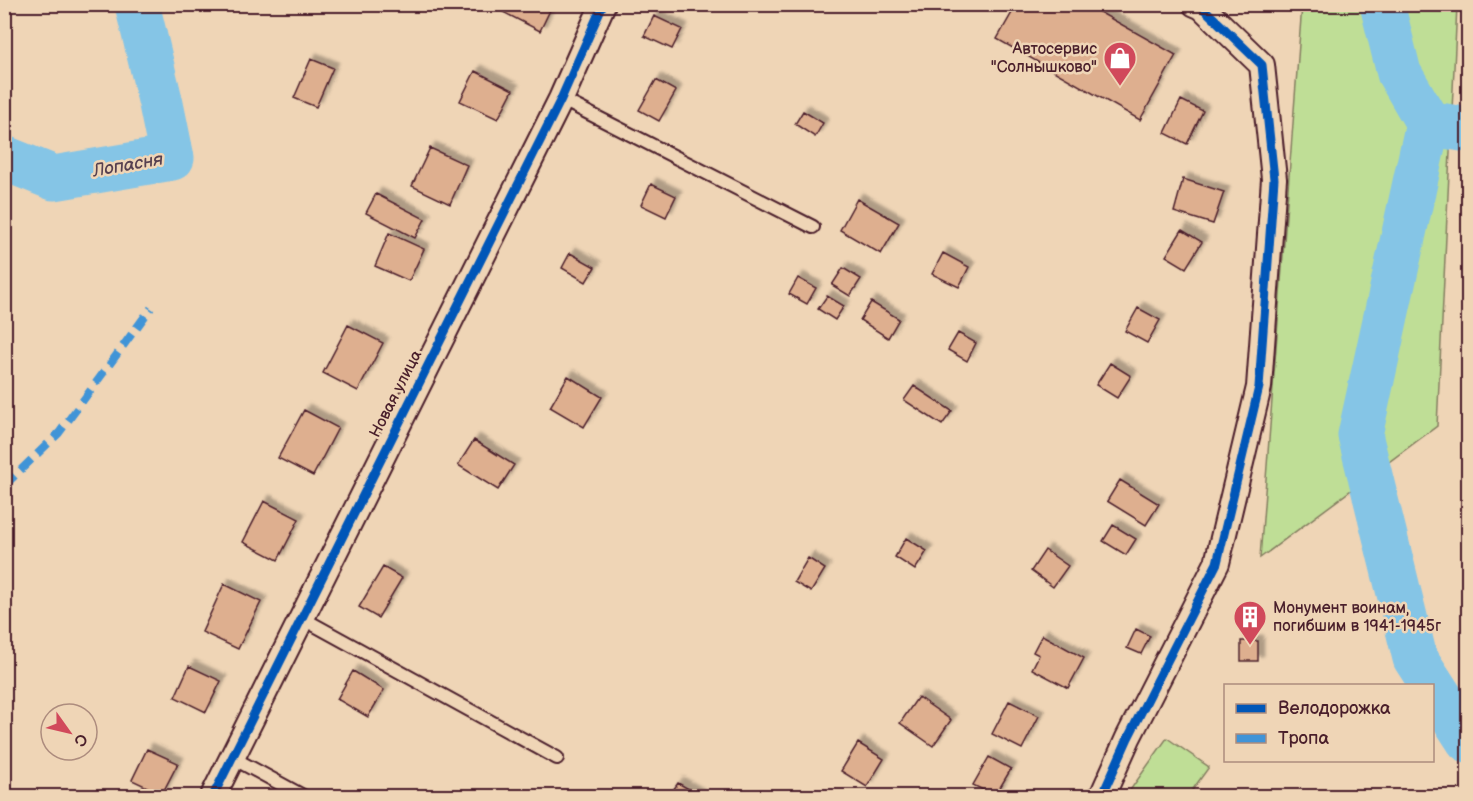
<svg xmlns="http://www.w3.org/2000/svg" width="1473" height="801" viewBox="0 0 1473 801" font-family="'Balsamiq Sans',sans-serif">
  <defs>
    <filter id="shadow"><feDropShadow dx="5.5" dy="-5.5" stdDeviation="1.5" flood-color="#0004"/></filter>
  </defs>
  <rect width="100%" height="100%" fill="#efd5b6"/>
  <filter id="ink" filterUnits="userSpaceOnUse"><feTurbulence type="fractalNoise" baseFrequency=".0167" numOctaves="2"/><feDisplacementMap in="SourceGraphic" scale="12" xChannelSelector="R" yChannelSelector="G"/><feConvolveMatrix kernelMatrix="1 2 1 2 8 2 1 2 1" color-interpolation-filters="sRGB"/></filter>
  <g filter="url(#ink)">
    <path fill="#bfde96" stroke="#847e60" stroke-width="1.5" d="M1302,5H1457L1437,426L1260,558Z
      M1167,738L1209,767L1188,796H1126Z"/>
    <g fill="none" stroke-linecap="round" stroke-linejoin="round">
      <path stroke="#85c5e6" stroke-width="45" d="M1382,4L1399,73L1428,123L1468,130
        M1428,123L1360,435L1415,658L1468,740
        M4,158L54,178L172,158L161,104L137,4"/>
    </g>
    <path fill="#deaf8f" stroke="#4a1f2b" stroke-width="1.5" filter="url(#shadow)" d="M504,4H553L540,31L501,11Z
      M1017,4H1085L1176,55L1140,120L997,39Z
      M654,16L682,29L672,49L644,36Z
      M311,59L333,68L316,107L294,98Z
      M475,71L513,90L498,119L460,101Z
      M656,80L676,91L659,121L639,110Z
      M1181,100L1203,111L1187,144L1165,133Z
      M803,111L823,123L815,137L795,124Z
      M430,148L467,165L450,204L412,186Z
      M1183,179L1224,192L1213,224L1174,212Z
      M651,184L676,196L666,217L641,205Z
      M376,194L425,219L415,238L366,213Z
      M857,199L899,223L881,254L840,230Z
      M1182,230L1202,242L1186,268L1166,256Z
      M389,233L424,249L409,281L375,266Z
      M570,253L595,267L586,282L562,268Z
      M943,253L969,267L959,287L932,274Z
      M843,268L861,279L850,296L832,285Z
      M798,278L816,288L807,304L789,294Z
      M827,296L844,306L835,320L818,309Z
      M871,302L899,319L888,338L860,320Z
      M1138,308L1160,320L1147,343L1125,331Z
      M348,325L383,343L358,391L323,373Z
      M958,333L976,343L967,361L948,350Z
      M1110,363L1131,376L1117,398L1096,385Z
      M568,376L602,397L584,427L550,407Z
      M914,386L952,411L942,425L904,400Z
      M304,410L338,428L313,476L278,458Z
      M474,440L514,465L498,490L458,465Z
      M1120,480L1159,504L1146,525L1107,501Z
      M264,501L299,519L278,560L243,542Z
      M1113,525L1136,539L1126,555L1103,541Z
      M906,538L927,551L915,570L895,557Z
      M1045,550L1068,566L1053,587L1031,571Z
      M808,558L825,569L811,592L794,582Z
      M383,567L402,578L378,618L359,607Z
      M224,584L261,602L238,649L202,632Z
      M1136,629L1150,636L1141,654L1127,648Z
      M1042,635L1084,658L1068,688L1032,669L1039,655L1033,652Z
      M1241,641H1258V661H1241Z
      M189,666L221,681L206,712L175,697Z
      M353,671L384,690L368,717L337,699Z
      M918,697L951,720L933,746L900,723Z
      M1009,701L1039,716L1022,749L992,734Z
      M858,743L884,759L867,787L841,771Z
      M147,749L178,763L162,794L132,780Z
      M989,757L1011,769L995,796L973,785Z
      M678,783L701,796H669Z"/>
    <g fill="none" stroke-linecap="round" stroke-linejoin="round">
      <g stroke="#4a1f2b" stroke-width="16">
        <path id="service" d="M561,99L813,227
          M300,617L557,758
          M231,757L303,796"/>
      </g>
      <g stroke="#4a1f2b" stroke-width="28">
        <path id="minor" d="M213,796L561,99L603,4
          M1102,796L1128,738L1217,563L1259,387L1274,179L1262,65L1202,7L1195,4"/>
      </g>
      <use href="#service" stroke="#efd5b6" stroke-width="12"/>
      <use href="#minor" stroke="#efd5b6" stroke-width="24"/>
      <path stroke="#4194d7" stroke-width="8" stroke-dasharray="15 8" stroke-linecap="butt" d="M4,486L59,433L151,308"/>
      <g stroke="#efd5b6" stroke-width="13">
        <path id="cycleway" d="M213,796L561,99L603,4
          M1102,796L1128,738L1217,563L1259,387L1274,179L1262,65L1202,7L1195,4"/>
      </g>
      <use href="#cycleway" stroke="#0057b8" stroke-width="9"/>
    </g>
  </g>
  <defs>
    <g id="shop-pin" transform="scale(1.725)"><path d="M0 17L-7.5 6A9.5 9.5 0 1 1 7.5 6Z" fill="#d1495b" stroke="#efd5b6"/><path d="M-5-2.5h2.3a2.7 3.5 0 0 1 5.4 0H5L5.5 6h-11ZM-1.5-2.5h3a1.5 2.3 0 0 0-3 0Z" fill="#fff"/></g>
    <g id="building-pin" transform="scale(1.725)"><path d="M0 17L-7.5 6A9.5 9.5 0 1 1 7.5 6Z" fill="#d1495b" stroke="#efd5b6"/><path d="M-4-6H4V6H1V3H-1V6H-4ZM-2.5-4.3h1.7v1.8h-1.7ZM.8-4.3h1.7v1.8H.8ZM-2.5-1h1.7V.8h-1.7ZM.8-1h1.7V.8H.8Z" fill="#fff"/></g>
  </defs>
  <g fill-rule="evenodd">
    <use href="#shop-pin" x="1120" y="58"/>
    <use href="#building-pin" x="1250" y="617"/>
  </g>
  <g text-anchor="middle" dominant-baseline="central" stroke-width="5" stroke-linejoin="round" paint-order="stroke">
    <g font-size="16" fill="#4a1f2b" stroke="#efd5b6" text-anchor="end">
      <text x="1097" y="49">Автосервис<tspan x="1097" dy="18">"Солнышково"</tspan></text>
      <text x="1273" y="608" text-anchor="start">Монумент воинам,<tspan x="1273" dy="18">погибшим в 1941-1945г</tspan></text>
    </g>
    <g font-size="16" fill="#4a1f2b" stroke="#efd5b6">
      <text transform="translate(396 394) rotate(-63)">Новая улица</text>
    </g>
    <g font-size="18" font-style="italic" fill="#564050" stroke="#efd5b6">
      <text transform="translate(128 165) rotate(-10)">Лопасня</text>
    </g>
  </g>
  <rect width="1473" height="801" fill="none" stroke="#efd5b6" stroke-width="24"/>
  <rect x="12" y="12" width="1449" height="777" fill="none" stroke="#4a1f2b" stroke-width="2" filter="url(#ink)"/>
  <rect x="1224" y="684" width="210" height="78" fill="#efd5b6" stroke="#ad8c7e" stroke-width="1.5"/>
  <rect x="1236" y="704" width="30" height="9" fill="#0057b8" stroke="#ad8c7e" stroke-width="1.5"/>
  <text x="1278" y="714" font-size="18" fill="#4a1f2b">Велодорожка</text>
  <rect x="1236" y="734" width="30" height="9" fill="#4194d7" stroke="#ad8c7e" stroke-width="1.5"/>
  <text x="1278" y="744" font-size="18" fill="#4a1f2b">Тропа</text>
  <g transform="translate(69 732) rotate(124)"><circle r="28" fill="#efd5b6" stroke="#ad8c7e" stroke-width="1.5"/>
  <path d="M0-4.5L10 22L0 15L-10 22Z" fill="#d1495b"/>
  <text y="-9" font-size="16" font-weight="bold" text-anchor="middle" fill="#4a1f2b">С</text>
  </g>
</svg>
